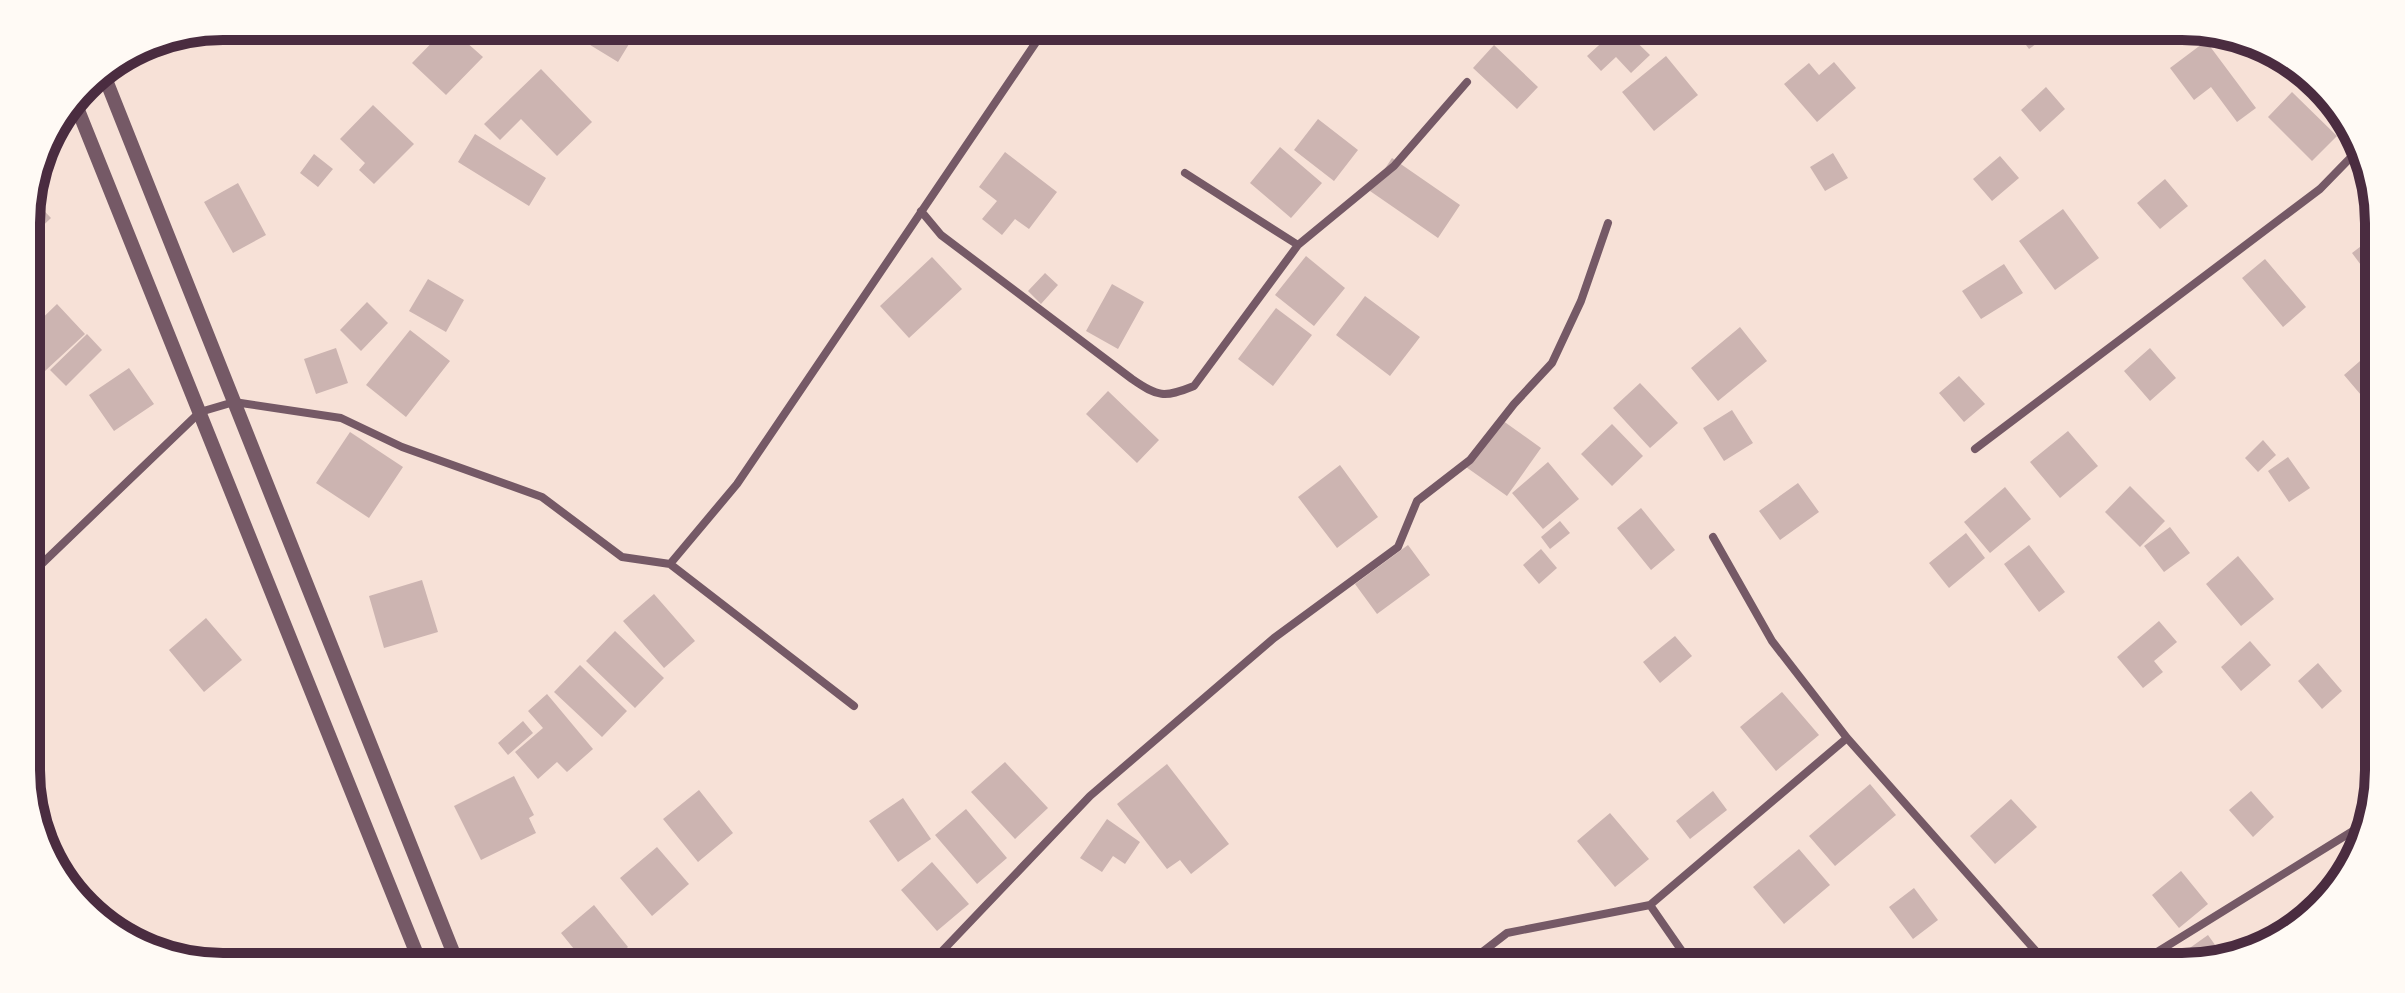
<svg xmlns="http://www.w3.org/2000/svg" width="2405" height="993" viewBox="0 0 2405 993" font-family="'Space Grotesk',sans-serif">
  <rect width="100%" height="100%" fill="#f7e1d7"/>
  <path fill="#ccb4b1" d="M448,26L483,57L446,95L412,63Z
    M583,26H640L618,62L577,37Z
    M1620,26L1650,55L1631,73L1616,57L1601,71L1587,56Z
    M2018,26H2061L2029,49L2014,29Z
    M2213,32L2220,33L2235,36L2226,46Z
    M2206,41L2256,108L2237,122L2211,87L2194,100L2170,68Z
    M1494,45L1538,87L1517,109L1473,68Z
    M1666,56L1698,95L1654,131L1622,92Z
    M1834,62L1856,88L1817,122L1784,84L1809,63L1819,75Z
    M541,69L592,122L557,156L521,119L500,140L484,124Z
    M2046,87L2065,109L2040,132L2021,110Z
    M2292,92L2337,136L2312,161L2268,117Z
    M373,105L414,144L374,184L359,170L365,163L340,139Z
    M1318,119L1358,150L1334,181L1294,150Z
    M475,134L546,178L529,206L458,162Z
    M1280,147L1322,183L1291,218L1250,183Z
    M1005,152L1057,192L1029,229L1015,219L1002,235L982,219L997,201L979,187Z
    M42,153L54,168L33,186L41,154Z
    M1833,153L1848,178L1825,191L1810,167Z
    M314,154L333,169L318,187L300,173Z
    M2000,156L2019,178L1992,201L1973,179Z
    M1392,158L1460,205L1438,238L1370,191Z
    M2165,179L2188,206L2160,229L2137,203Z
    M238,183L266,235L233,253L204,202Z
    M30,196L51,218L27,241L26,209Z
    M2063,209L2099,258L2055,290L2019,241Z
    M2377,234L2378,288L2352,253Z
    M1306,256L1345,288L1314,326L1275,295Z
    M932,257L962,289L909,338L880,306Z
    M2265,259L2306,307L2283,327L2242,278Z
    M2004,264L2023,293L1981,319L1962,291Z
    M1045,273L1058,285L1041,304L1028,291Z
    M428,279L464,300L446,332L409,311Z
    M1112,284L1144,302L1118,349L1086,331Z
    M1365,296L1420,337L1390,376L1336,335Z
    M367,302L388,323L361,351L340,330Z
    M57,304L85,334L45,371L27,351V333Z
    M1276,308L1312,335L1273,386L1238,359Z
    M1740,327L1767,361L1718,401L1691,368Z
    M410,330L450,361L406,417L366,385Z
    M87,334L102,350L66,386L50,370Z
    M2376,347L2378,349V415L2344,375Z
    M336,348L348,383L316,394L304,359Z
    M2150,348L2176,378L2150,401L2124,371Z
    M129,368L154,404L114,431L89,395Z
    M1959,376L1985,404L1964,422L1939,393Z
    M1640,383L1678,423L1650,448L1613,408Z
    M1108,391L1159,440L1137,463L1086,414Z
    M1732,410L1753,443L1724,461L1703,428Z
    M1499,418L1541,448L1507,496L1466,467Z
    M1612,424L1643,456L1612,486L1581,454Z
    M2068,431L2098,466L2060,498L2030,462Z
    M350,432L403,467L369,518L316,483Z
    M2263,440L2276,455L2258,472L2245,458Z
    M2288,457L2310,488L2289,502L2268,471Z
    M1548,462L1579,499L1543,529L1512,493Z
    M1340,465L1378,517L1337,548L1298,497Z
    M1798,483L1819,512L1780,540L1759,511Z
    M2130,486L2165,521L2140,547L2105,512Z
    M2005,487L2031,519L1990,553L1964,522Z
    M1641,508L1675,550L1651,570L1617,528Z
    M1560,521L1570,533L1550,549L1541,537Z
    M2170,527L2190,553L2164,572L2144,546Z
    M1966,533L1985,558L1949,588L1929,563Z
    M1408,545L1430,575L1377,614L1355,584Z
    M2029,545L2065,592L2039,612L2004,564Z
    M1541,549L1557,568L1539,584L1523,565Z
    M2238,556L2274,599L2241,626L2206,584Z
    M422,580L438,632L384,648L369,596Z
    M654,594L695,641L664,668L623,621Z
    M206,618L242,660L204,692L169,650Z
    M2159,621L2177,642L2154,661L2163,672L2143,688L2117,657Z
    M615,631L664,678L635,708L586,661Z
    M1675,636L1692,656L1660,683L1643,662Z
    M2250,641L2271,665L2241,691L2221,667Z
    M2318,663L2342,691L2322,709L2298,681Z
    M580,665L627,711L602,737L554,692Z
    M1782,692L1819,735L1776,771L1740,727Z
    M547,694L593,749L567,772L557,762L538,779L515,752L543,728L528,711Z
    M523,721L533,733L508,755L498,743Z
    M1005,762L1048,808L1015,839L971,792Z
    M1167,764L1229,844L1191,874L1180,860L1167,869L1117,804Z
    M514,776L534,815L529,818L536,833L481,860L454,806Z
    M1870,784L1896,815L1835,866L1809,836Z
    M699,790L733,833L698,862L663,819Z
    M1713,791L1727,810L1690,839L1676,821Z
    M2251,791L2274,817L2253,837L2229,810Z
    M903,798L931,839L898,862L869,821Z
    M2011,799L2037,827L1995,864L1970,836Z
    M966,809L1007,858L977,884L935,835Z
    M1610,813L1649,859L1615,887L1577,841Z
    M1107,819L1140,842L1125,864L1113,856L1102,872L1080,858Z
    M657,847L689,884L652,916L620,878Z
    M1799,849L1830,885L1784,924L1753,887Z
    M932,862L969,904L937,931L901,890Z
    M2181,871L2208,904L2179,928L2152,895Z
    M1914,888L1938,920L1913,939L1889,907Z
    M594,905L628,947L605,967H574L569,961L578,954L561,933Z
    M2208,935L2223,956L2195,967H2174L2170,962Z
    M654,953L666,967H637Z"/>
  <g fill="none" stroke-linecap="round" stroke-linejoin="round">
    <path stroke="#755966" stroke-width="8" d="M921,211L941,235L1132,379C1158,397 1164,398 1194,386L1298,245L1185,173
      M1298,245L1394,166L1467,82
      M1975,449L2320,189L2358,150
      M1713,537L1772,641L1847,738L2050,967
      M670,564L854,706
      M27,578L200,412L234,402L341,418L402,447L542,497L622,557L670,564L737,484L1047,26
      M1650,905L1693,967
      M927,967L1090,796L1274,638L1398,547L1417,501L1470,460L1514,404L1552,363L1581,301L1608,223
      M1463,967L1507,933L1650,905L1847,738
      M2133,967L2369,821"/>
    <path stroke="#755966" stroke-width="14" d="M102,70L459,967
      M74,100L422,967"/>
  </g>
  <path d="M0 0H2405V993H0ZM223 40H2182A183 183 0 0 1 2365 223V770A183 183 0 0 1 2182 953H223A183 183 0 0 1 40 770V223A183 183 0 0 1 223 40Z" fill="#fffaf5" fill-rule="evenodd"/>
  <path fill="none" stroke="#4a2c40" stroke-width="10" d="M223 40H2182A183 183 0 0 1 2365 223V770A183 183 0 0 1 2182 953H223A183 183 0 0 1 40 770V223A183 183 0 0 1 223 40Z"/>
</svg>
